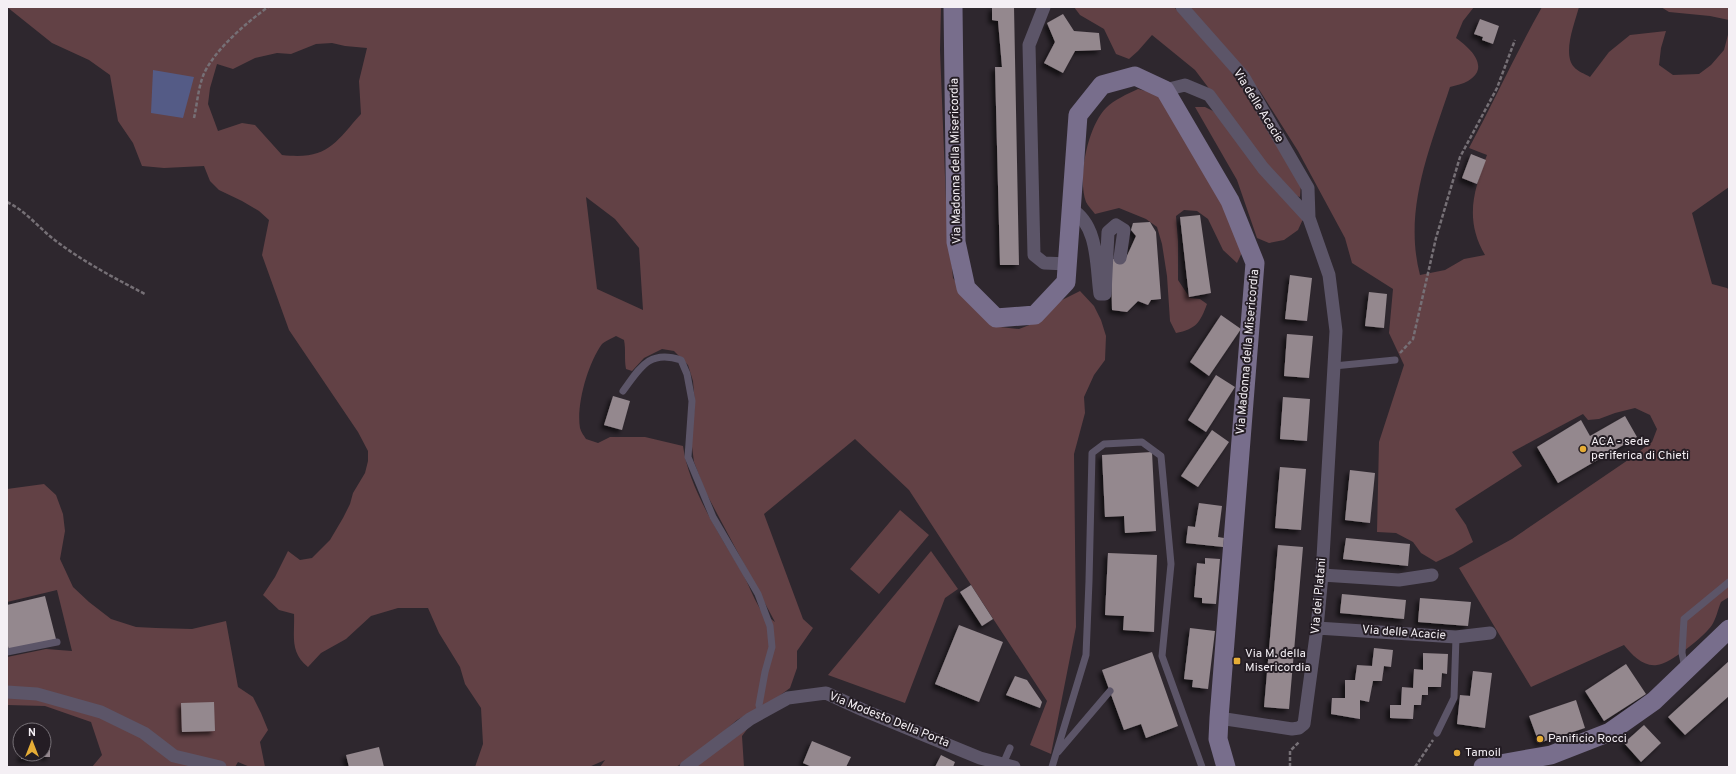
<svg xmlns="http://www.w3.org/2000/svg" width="1736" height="774" viewBox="0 0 1736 774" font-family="Overpass,sans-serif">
  <defs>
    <filter id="shadow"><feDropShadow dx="-3.5" dy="3.5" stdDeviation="2" flood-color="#0009"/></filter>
  </defs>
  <rect width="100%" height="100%" fill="#2e272e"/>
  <path fill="#624145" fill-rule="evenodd" d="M7,7H941L940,50L946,202L953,278L971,304L1000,327L1019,329L1037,322L1060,301L1080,291L1094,306L1101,320L1106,336L1105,360L1094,375L1084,397L1085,413L1074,454L1076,627L1051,754L1030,745L1047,701L909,490L855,439L764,514L803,619L813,628L797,651V668L790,688L775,699L737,720L701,751L676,767H600L605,760L589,767H475L483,744L481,708L465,684L460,667L439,633L428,608H398L371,616L346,639L321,653L308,667C289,652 295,635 294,614L279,610L263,595L275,577L288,551L300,560L312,558L330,540L343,518L350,504L353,493L365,473L368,461V451L358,432L289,330L262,255L269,220L259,211L242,201L219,190L210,181L204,166L164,168L142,166L133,143L118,121L110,75L89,60L52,43ZM332,43L345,46L367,48L359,81L361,114C334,144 328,160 282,155L255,125L242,123L218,131L208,104L210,88L217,64L233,69L255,58L277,53L291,54L316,44ZM586,197L615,219L639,248L643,310L597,289ZM616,336L624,340C626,350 624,359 626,369L632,371L644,358L662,349L674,351L688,365L693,381L695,404L691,439L694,462L705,491L775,622C770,618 762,613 759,607C753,597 749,585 743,574C721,536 689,490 683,446L645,437H610L598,443L586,439C584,436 581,432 580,428C576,405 588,363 602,344C605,341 611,339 616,336Z
    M1074,7H1174L1227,66L1245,92L1301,183L1300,197L1293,195L1285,189L1195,70L1152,35L1138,51L1129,59L1116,54L1104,29L1080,15Z
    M1187,7H1474L1463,21L1456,38C1470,48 1491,67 1468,81C1463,84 1456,85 1450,87C1430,148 1403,210 1420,275L1445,270L1464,259L1485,255C1464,219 1474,190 1487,155L1469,148C1494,101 1516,53 1542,7H1579C1575,22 1562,54 1574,67C1577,71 1585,74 1590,77L1609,52L1630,35L1666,31L1661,48L1659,65L1673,75L1699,74L1711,65L1724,50L1729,31V187L1692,213L1712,284L1727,288L1729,290V597L1721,602C1718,609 1716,619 1712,625C1705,636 1670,664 1657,665C1643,667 1632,655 1624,645L1531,687L1459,568L1512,539L1628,460L1652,442L1657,429L1650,415L1635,408L1615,413L1599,419L1588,420L1583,414L1512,452L1522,466L1455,509L1466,525L1473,542L1453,554L1436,562L1421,553L1413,542L1396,533L1377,532L1379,442L1404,365L1389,333L1393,289L1352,263L1345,238L1298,151L1260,91Z
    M1661,7H1729V20L1710,16L1669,12Z
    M1138,89L1161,95L1245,246L1237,263L1223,250L1208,219L1197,211L1184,210L1176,216L1178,241V280L1190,298L1200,299L1207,304C1200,323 1196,329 1176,333L1170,321L1167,276L1162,244L1157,227L1146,219L1119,208L1095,214C1092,210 1088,206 1086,202C1077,178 1088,126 1106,108C1114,100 1127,94 1138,89Z
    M1195,107H1205L1213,111L1239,139L1303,219L1298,230L1284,240L1269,243L1257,238L1237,180Z
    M44,484L56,495L63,514L65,531L60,559L73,587L89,602L111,619L136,627L156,628L192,629L226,621L238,687L253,697L261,713L268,730L260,742L265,767H250L238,762L235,767H92L102,755L91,722L45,706L7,705V657L46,649L72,651L57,590L7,602V489Z
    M900,510L929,535L879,594L850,569Z
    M931,551L958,589L945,598L905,703L828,675Z
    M748,728L742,736L744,767H694Z"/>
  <path fill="#545b86" d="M153,70L194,77L183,118L151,113Z"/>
  <path fill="#94888e" filter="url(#shadow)" d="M992,7H1014L1019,265H1000L995,67H1002L998,21L992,20Z
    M1063,14L1074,31L1099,33L1101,50L1075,51L1063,73L1044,63L1055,42L1047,23Z
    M1480,19L1499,26L1493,44L1482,40L1483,37L1474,34Z
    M1471,154L1486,160L1477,184L1462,178Z
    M1200,215L1211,293L1189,297L1180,217Z
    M1150,222L1156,232L1161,299L1151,300L1148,305L1138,301L1127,312L1112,310L1111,259L1126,258L1136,236L1131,230L1133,223Z
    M1290,275L1312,278L1307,321L1285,319Z
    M1369,292L1387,294L1384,328L1365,326Z
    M1221,315L1241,329L1209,376L1190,362Z
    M1287,334L1313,336L1309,378L1284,376Z
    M1216,375L1235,387L1206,432L1188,420Z
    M613,396L630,401L622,430L604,425Z
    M1283,397L1310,399L1307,441L1280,439Z
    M1625,416L1637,437L1558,483L1537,447L1581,420L1590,436Z
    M1212,430L1229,442L1198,487L1181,476Z
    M1152,452L1156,531L1125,533L1124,516L1105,517L1102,455Z
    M1280,467L1306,469L1301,530L1275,528Z
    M1350,470L1375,473L1370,523L1345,520Z
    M1199,503L1222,506L1218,537L1224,538L1223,547L1186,543L1188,526L1195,527Z
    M1346,538L1410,544L1408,566L1343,559Z
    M1278,545L1303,547L1289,709L1264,707Z
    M1108,553L1157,555L1154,632L1123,630L1124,616L1105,615Z
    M1205,558L1220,559L1216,604L1202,603V598L1194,597L1197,563L1205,564Z
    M971,585L993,619L982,626L960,592Z
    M1342,594L1406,600L1404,619L1340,613Z
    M45,596L56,639L9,650L7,642V605Z
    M1420,598L1471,602L1468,626L1418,622Z
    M959,625L1003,642L979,702L935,684Z
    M1190,628L1215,631L1208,689L1192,687L1193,680L1184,679Z
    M1374,648L1393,650L1391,667L1384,666L1382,681H1373L1369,702L1360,700V719L1331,714L1332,698H1345V680H1355L1357,665L1372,666Z
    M1152,652L1178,726L1146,738L1141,724L1124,730L1102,670Z
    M1423,653L1448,654L1447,674L1442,673L1441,687H1428V695H1422L1421,705H1414L1413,719L1390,718V705H1401L1402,687L1413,688L1414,669L1423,670Z
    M1729,661V696L1685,735L1668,717Z
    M1626,664L1646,694L1604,721L1585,691Z
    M1473,671L1492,673L1485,728L1457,724L1460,695L1470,696Z
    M1015,676L1027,680L1042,702L1040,708L1006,695Z
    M1576,700L1585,728L1539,743L1529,716Z
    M214,702L215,731L182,732L181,703Z
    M1644,725L1661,743L1641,762L1624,743Z
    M812,741L851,757L846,767H812L803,763Z
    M44,747H50V757H43Z
    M379,747L384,767H349L346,755Z
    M21,754H38L39,758L21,759Z
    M941,755L955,762L953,767H935Z"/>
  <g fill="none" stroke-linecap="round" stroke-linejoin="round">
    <path stroke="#767076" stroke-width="2.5" stroke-dasharray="4 2" stroke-linecap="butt" d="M194,118C197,105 198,89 203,76C213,51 246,23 268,7
      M7,202C28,212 41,231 60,244C86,263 116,279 145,294
      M1400,353L1413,339L1436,238L1460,157L1497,88L1515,40
      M1290,767V751L1299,742
      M1415,767L1433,740"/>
    <path stroke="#5c5568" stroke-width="7" d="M1334,366L1395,360
      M623,391C640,368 649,349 681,360L687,374L692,401L688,457L713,517L758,594L770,626L772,647L765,672L759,705L761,713
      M7,652L57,642
      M1685,668L1682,653L1684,619L1729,582
      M1437,733L1454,698L1456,637
      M1058,752L1110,691
      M1003,764L1010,748
      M1052,767L1086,655L1089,581L1092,453L1104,444L1142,442L1161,456L1171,564L1162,656L1202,767"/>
    <path stroke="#5c5568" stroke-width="13" d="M1044,7L1029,45L1034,255L1044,263L1068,264
      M1182,7L1243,76L1308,188L1309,218
      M1165,90L1185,85L1209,95L1263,168L1309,218L1329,275L1336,331L1322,575L1317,628L1304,724L1299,728L1292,729L1219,718
      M1071,209C1099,225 1096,267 1100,294H1105L1108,232L1116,225L1124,230L1120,258
      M1322,575L1399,580L1432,575
      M1317,628L1456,637L1490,633
      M7,692L37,694L101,712L144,733L174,756L220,767
      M686,767L750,719L788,698L826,693L863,710L980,758L1014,767"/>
    <path stroke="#786e8c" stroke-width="19" d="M953,7L956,242L966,288L996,318L1035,315L1066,282L1078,115L1102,85L1135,76L1165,90L1230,201L1255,263L1219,718L1218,739L1226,767
      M1483,767L1551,755L1610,732L1654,701L1729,629"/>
  </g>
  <g fill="#e6ad36" stroke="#241d24" stroke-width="1.5">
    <circle cx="1583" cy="449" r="4"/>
    <rect x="1233" y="657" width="8" height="8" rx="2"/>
    <circle cx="1540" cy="739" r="4"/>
    <circle cx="1457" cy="753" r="4"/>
  </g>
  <g text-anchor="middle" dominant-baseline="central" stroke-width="4" stroke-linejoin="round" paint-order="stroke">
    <g font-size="12" fill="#f4eff4" stroke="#241d24">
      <text transform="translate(1258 106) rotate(58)">Via delle Acacie</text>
      <text transform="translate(956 161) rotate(-91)">Via Madonna della Misericordia</text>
      <text transform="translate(1248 352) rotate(-85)">Via Madonna della Misericordia</text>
      <text transform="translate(1319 596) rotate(-85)">Via dei Platani</text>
      <text transform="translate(1404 633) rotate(4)">Via delle Acacie</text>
      <text transform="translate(889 720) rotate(22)">Via Modesto Della Porta</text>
    </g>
    <g font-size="12" fill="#f4eff4" stroke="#241d24" text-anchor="start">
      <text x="1591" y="442">ACA - sede<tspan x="1591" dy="14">periferica di Chieti</tspan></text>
      <text x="1245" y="654">Via M. della<tspan x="1245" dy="14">Misericordia</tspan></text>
      <text x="1548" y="739">Panificio Rocci</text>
      <text x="1465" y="753">Tamoil</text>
    </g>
  </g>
  <rect width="1736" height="774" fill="none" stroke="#f4eff4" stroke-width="16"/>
  <g transform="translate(32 742)"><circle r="19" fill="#241d24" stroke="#777177"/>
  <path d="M0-3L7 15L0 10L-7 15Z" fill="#e6ad36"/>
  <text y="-6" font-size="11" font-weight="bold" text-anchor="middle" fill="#f4eff4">N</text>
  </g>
</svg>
